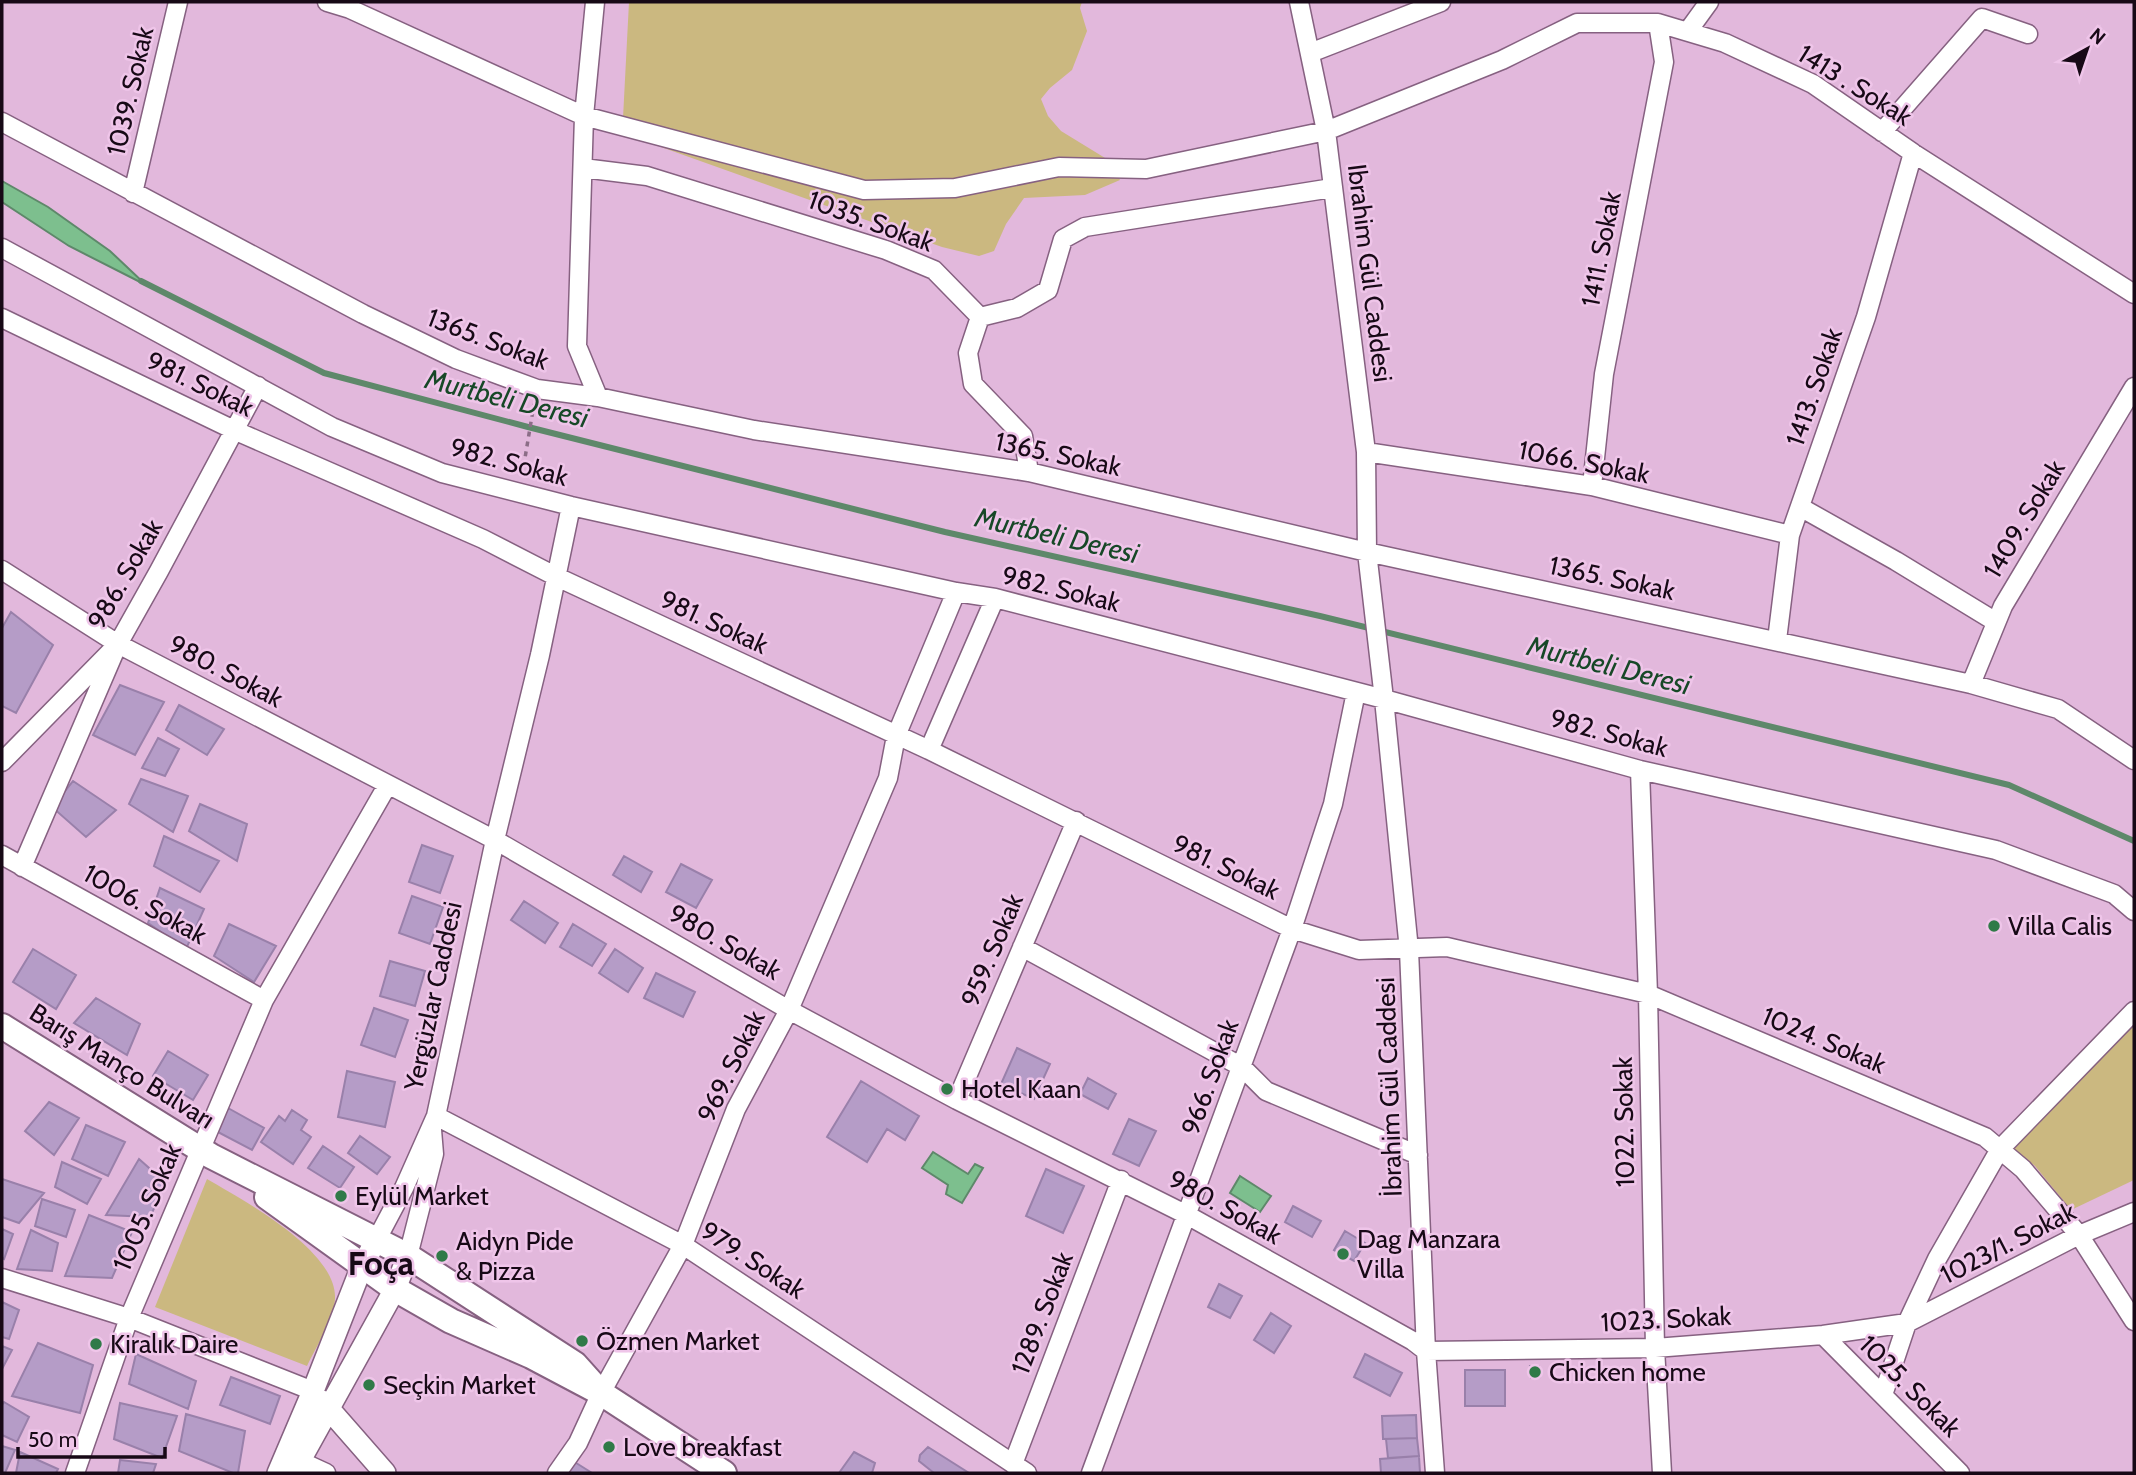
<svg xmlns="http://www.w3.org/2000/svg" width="2136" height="1475" viewBox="0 0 2136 1475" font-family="Cabin,sans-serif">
  <rect width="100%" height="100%" fill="#e2b8dc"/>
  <path fill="#cbb880" d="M629,2H1082L1080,8L1087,31L1072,70L1050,88L1041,99L1048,116L1061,131L1110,161L1120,180L1085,195L1024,198L1006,224L994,251L979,256L942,247L661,147L623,118Z
    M2134,1022V1180L2071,1210L2035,1166L2013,1148Z
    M207,1179C243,1200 334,1249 335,1296C336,1316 316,1347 307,1366L155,1307Z"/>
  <path fill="#7dbf8e" stroke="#5e886a" stroke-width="2" d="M2,181L48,207L110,251L146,285L69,246L2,202Z
    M933,1152L968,1174L975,1164L983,1168L962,1203L946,1194L948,1185L922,1168Z
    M1240,1176L1271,1196L1260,1212L1230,1193Z"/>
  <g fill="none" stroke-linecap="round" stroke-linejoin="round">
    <path stroke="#5e886a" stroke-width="6" d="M141,281L324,373L528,427L945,532L1320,616L2009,785L2134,841"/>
  </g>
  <path fill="#b59cc7" stroke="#9980aa" stroke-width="2" d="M11,612L53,645L16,713L2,706V628Z
    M120,685L164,702L135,755L93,735Z
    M179,705L224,729L207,755L166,730Z
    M158,738L179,749L165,776L142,768Z
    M141,779L188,796L173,832L129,804Z
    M73,781L116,810L86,837L52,807Z
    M200,804L247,824L237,861L189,831Z
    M164,836L219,861L200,892L154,866Z
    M422,845L453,856L440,893L409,882Z
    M624,856L652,872L641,892L613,875Z
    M681,864L712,880L696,908L666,892Z
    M160,888L204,909L186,949L148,923Z
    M412,896L443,907L430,944L399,933Z
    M524,901L558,923L545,943L511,920Z
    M229,924L276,946L254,982L214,956Z
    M573,924L606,944L592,966L560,947Z
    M33,949L76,975L56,1009L13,982Z
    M615,949L643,968L628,992L599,973Z
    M390,961L425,971L415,1006L380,996Z
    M656,973L695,992L683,1017L644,998Z
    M96,998L140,1024L127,1055L74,1023Z
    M374,1008L408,1020L395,1057L361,1045Z
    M1017,1048L1050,1064L1034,1099L1001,1084Z
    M168,1051L208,1075L193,1100L153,1076Z
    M347,1071L395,1082L385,1127L338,1117Z
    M1088,1078L1116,1094L1108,1109L1080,1094Z
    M861,1081L919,1116L905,1140L887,1129L867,1162L827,1137Z
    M49,1102L79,1118L54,1155L25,1131Z
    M228,1108L264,1128L252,1150L216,1131Z
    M292,1110L307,1120L301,1130L311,1137L293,1164L261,1142L279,1116L285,1121Z
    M1129,1119L1156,1131L1139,1166L1113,1154Z
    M86,1125L125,1142L108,1176L72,1159Z
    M360,1136L390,1157L377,1174L348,1153Z
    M323,1146L354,1167L340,1188L308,1168Z
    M139,1159L166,1183L150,1217L106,1215Z
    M62,1162L101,1179L87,1204L55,1187Z
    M1046,1169L1084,1186L1063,1233L1026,1216Z
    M2,1179L44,1193L19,1223L2,1217Z
    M42,1199L75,1210L66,1237L35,1226Z
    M1293,1206L1321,1221L1312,1237L1285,1222Z
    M89,1215L132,1232L112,1278L65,1276Z
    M2,1229L13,1234L4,1259L2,1258Z
    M31,1230L58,1243L52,1271L17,1269Z
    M1345,1231L1365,1243L1354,1261L1334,1250Z
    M1219,1284L1242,1296L1230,1318L1208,1307Z
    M2,1302L19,1310L9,1339L2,1337Z
    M1271,1313L1291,1326L1274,1353L1254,1340Z
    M38,1343L93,1365L80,1413L12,1396Z
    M2,1346L12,1350L2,1369Z
    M136,1354L196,1381L188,1409L129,1384Z
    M1365,1354L1402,1373L1390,1396L1354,1377Z
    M1530,1366H1539L1540,1377L1531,1378Z
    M1465,1370H1505V1406H1465Z
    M231,1377L280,1396L270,1424L220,1405Z
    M4,1402L29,1417L17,1442L2,1435V1405Z
    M120,1403L177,1416L162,1458L114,1439Z
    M186,1414L245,1431L238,1473H233L179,1451Z
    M1416,1415L1417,1438L1383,1439L1382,1416Z
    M1417,1438L1419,1456L1388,1458L1386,1439Z
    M2,1446L15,1450L5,1473H2Z
    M928,1447L969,1473H934L919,1461L920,1455Z
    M20,1452L58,1469L56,1473H16Z
    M854,1452L875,1463L872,1473H839Z
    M1419,1456L1420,1473H1381L1380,1459Z
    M120,1460L156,1464L153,1473H118Z
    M573,1461L592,1473H564Z"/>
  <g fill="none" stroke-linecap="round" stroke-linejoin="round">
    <g stroke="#866181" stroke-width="21">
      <path id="minor" d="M327,2L350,9L584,116L864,190L955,188L1059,167L1146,169L1326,131L1502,60L1577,23H1658L1725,43L1813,84L1913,153L2134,294
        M595,2L584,116L577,346L598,397
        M1299,2L1326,131L1366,452L1367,552L1384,699L1409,950L1426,1351L1435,1473
        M1688,31L1709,2
        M1310,53L1441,2
        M2,122L363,314L456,359L537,389L598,397L754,430L1029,472L1367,552L1971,684L2058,709L2134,760
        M1882,132L1982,18L2028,34
        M583,168L647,176L886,250L934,270L980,317L1017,308L1048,290L1063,239L1085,227L1332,188
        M133,193L178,2
        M2,248L332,427L442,473L571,506L956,592L995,598L1384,699L1640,770L1996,850L2114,894L2134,911
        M980,317L968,353L973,384L1023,436L1029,472
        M2,318L236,431L483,539L557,577L929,750L1292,929L1359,950L1447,947L1648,994L1985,1137L2023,1169L2079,1235L2134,1321
        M1366,452L1592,486L1790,535
        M1592,486L1604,374L1664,62L1658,23
        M1800,507L1896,561L1996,622
        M2,570L118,644L495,840L789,1010L957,1100L1187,1215L1413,1341L1426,1351L1655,1348L1823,1335L1907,1323L2079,1235L2134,1212
        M1777,640L1790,535L1866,317L1913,153
        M1971,684L2003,606L2134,387
        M929,750L995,598
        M2,762L118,644L159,571L258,386
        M1640,770L1648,994L1655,1348L1662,1473
        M2,855L264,1000
        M22,867L114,653
        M1022,947L1242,1067L1266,1091L1418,1155
        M957,1100L1076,821
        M436,1116L683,1245L1027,1473
        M377,1239L404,1188L436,1116L495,840L540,655L571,506
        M408,1256L434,1154L432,1130
        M2,1278L129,1318L313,1391
        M1823,1335L1960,1473
        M1883,1395L1907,1323L1937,1259L2000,1149L2134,1011
        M289,1456L326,1473
        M1013,1464L1121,1180
        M75,1473L129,1318L264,1000L387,786
        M557,1473L578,1443L601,1393L683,1245L736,1109L789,1010L888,778L896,736L956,592
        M1091,1473L1292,929L1333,804L1356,692"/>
    </g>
    <g stroke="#866181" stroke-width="24">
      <path id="tertiary" d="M322,1401L385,1473
        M278,1473L313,1391L362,1266L377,1239
        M293,1473L395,1289L408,1256"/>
    </g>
    <g stroke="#866181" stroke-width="28">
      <path id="secondary" d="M2,1026L211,1156L408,1256L575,1364L601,1393
        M267,1197L395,1289L451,1321L531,1356L601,1393L724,1473"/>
    </g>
    <path stroke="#8b6d87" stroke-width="3.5" stroke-dasharray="5 5" stroke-linecap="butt" d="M522,476L534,404"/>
    <use href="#minor" stroke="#fff" stroke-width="18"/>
    <use href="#tertiary" stroke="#fff" stroke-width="21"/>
    <use href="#secondary" stroke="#fff" stroke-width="24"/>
  </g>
  <g fill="#307a48" stroke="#efc5e9" stroke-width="2.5">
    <circle cx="1994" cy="926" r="7"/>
    <circle cx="947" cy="1089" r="7"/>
    <circle cx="341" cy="1196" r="7"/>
    <circle cx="1343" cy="1254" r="7"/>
    <circle cx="442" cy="1256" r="7"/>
    <circle cx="582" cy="1341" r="7"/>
    <circle cx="96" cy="1344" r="7"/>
    <circle cx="1535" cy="1372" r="7"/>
    <circle cx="369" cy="1385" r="7"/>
    <circle cx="609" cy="1447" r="7"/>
  </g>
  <g text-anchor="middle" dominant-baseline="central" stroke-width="5" stroke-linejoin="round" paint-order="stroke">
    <g font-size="26" fill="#170916" stroke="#efc5e9">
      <text transform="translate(1855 85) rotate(32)">1413 . Sokak</text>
      <text transform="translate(130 91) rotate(-77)">1039. Sokak</text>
      <text transform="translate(871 221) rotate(20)">1035. Sokak</text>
      <text transform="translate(1601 249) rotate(-79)">1411. Sokak</text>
      <text transform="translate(1370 273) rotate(83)">Ibrahim Gül Caddesi</text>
      <text transform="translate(488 339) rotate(21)">1365. Sokak</text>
      <text transform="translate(200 384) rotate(26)">981. Sokak</text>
      <text transform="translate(1814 387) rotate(-71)">1413. Sokak</text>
      <text transform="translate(1058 454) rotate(12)">1365. Sokak</text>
      <text transform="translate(509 462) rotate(15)">982. Sokak</text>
      <text transform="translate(1584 462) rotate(11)">1066. Sokak</text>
      <text transform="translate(2024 519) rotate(-59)">1409. Sokak</text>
      <text transform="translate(125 574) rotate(-60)">986. Sokak</text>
      <text transform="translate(1612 578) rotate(12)">1365. Sokak</text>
      <text transform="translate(1061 589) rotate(14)">982. Sokak</text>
      <text transform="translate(714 622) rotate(25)">981. Sokak</text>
      <text transform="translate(226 671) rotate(28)">980. Sokak</text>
      <text transform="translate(1609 733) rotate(15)">982. Sokak</text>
      <text transform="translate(1226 867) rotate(26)">981. Sokak</text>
      <text transform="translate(145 904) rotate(29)">1006. Sokak</text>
      <text transform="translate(725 942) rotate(30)">980. Sokak</text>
      <text transform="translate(992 950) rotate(-67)">959. Sokak</text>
      <text transform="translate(433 996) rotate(-78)">Yergüzlar Caddesi</text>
      <text transform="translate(1824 1040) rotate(23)">1024. Sokak</text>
      <text transform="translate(122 1066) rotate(32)">Barış Manço Bulvarı</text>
      <text transform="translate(731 1066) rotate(-64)">969. Sokak</text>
      <text transform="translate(1210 1077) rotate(-70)">966. Sokak</text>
      <text transform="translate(1389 1087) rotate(-92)">İbrahim Gül Caddesi</text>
      <text transform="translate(1624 1122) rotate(-91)">1022. Sokak</text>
      <text transform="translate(147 1207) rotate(-67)">1005. Sokak</text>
      <text transform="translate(1225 1207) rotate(29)">980. Sokak</text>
      <text transform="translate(2008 1243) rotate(-27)">1023/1. Sokak</text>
      <text transform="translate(753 1260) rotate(33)">979. Sokak</text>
      <text transform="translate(1042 1313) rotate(-69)">1289. Sokak</text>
      <text transform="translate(1666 1319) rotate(-3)">1023. Sokak</text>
      <text transform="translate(1910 1386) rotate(45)">1025. Sokak</text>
    </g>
    <g font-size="26" fill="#170916" stroke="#efc5e9" text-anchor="start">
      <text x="2008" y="926">Villa Calis</text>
      <text x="961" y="1089">Hotel Kaan</text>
      <text x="355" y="1196">Eylül Market</text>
      <text x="1357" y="1239">Dag Manzara<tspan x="1357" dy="30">Villa</tspan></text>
      <text x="456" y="1241">Aidyn Pide<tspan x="456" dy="30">&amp; Pizza</tspan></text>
      <text x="596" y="1341">Özmen Market</text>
      <text x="110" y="1344">Kiralık Daire</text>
      <text x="1549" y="1372">Chicken home</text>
      <text x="383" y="1385">Seçkin Market</text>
      <text x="623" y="1447">Love breakfast</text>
    </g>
    <g font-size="28" font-style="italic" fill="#174827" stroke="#efc5e9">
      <text transform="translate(507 398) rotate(14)">Murtbeli Deresi</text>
      <text transform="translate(1057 535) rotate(13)">Murtbeli Deresi</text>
      <text transform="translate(1609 665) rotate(14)">Murtbeli Deresi</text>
    </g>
    <g font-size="33" font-weight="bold" fill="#170916" stroke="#efc5e9">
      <text x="381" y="1263">Foça</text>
    </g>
  </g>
  <rect width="2136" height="1475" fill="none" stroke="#170916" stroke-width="7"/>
  <g transform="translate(2087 49) rotate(40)" stroke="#efc5e9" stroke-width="5" paint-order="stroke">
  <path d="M0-5L12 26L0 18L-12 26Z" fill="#170916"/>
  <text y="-10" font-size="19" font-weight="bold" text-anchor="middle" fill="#170916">N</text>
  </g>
  <path d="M18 1447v10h147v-10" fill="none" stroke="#170916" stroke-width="3.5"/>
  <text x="28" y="1447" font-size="21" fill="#170916" stroke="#efc5e9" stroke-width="5" paint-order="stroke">50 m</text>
</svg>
